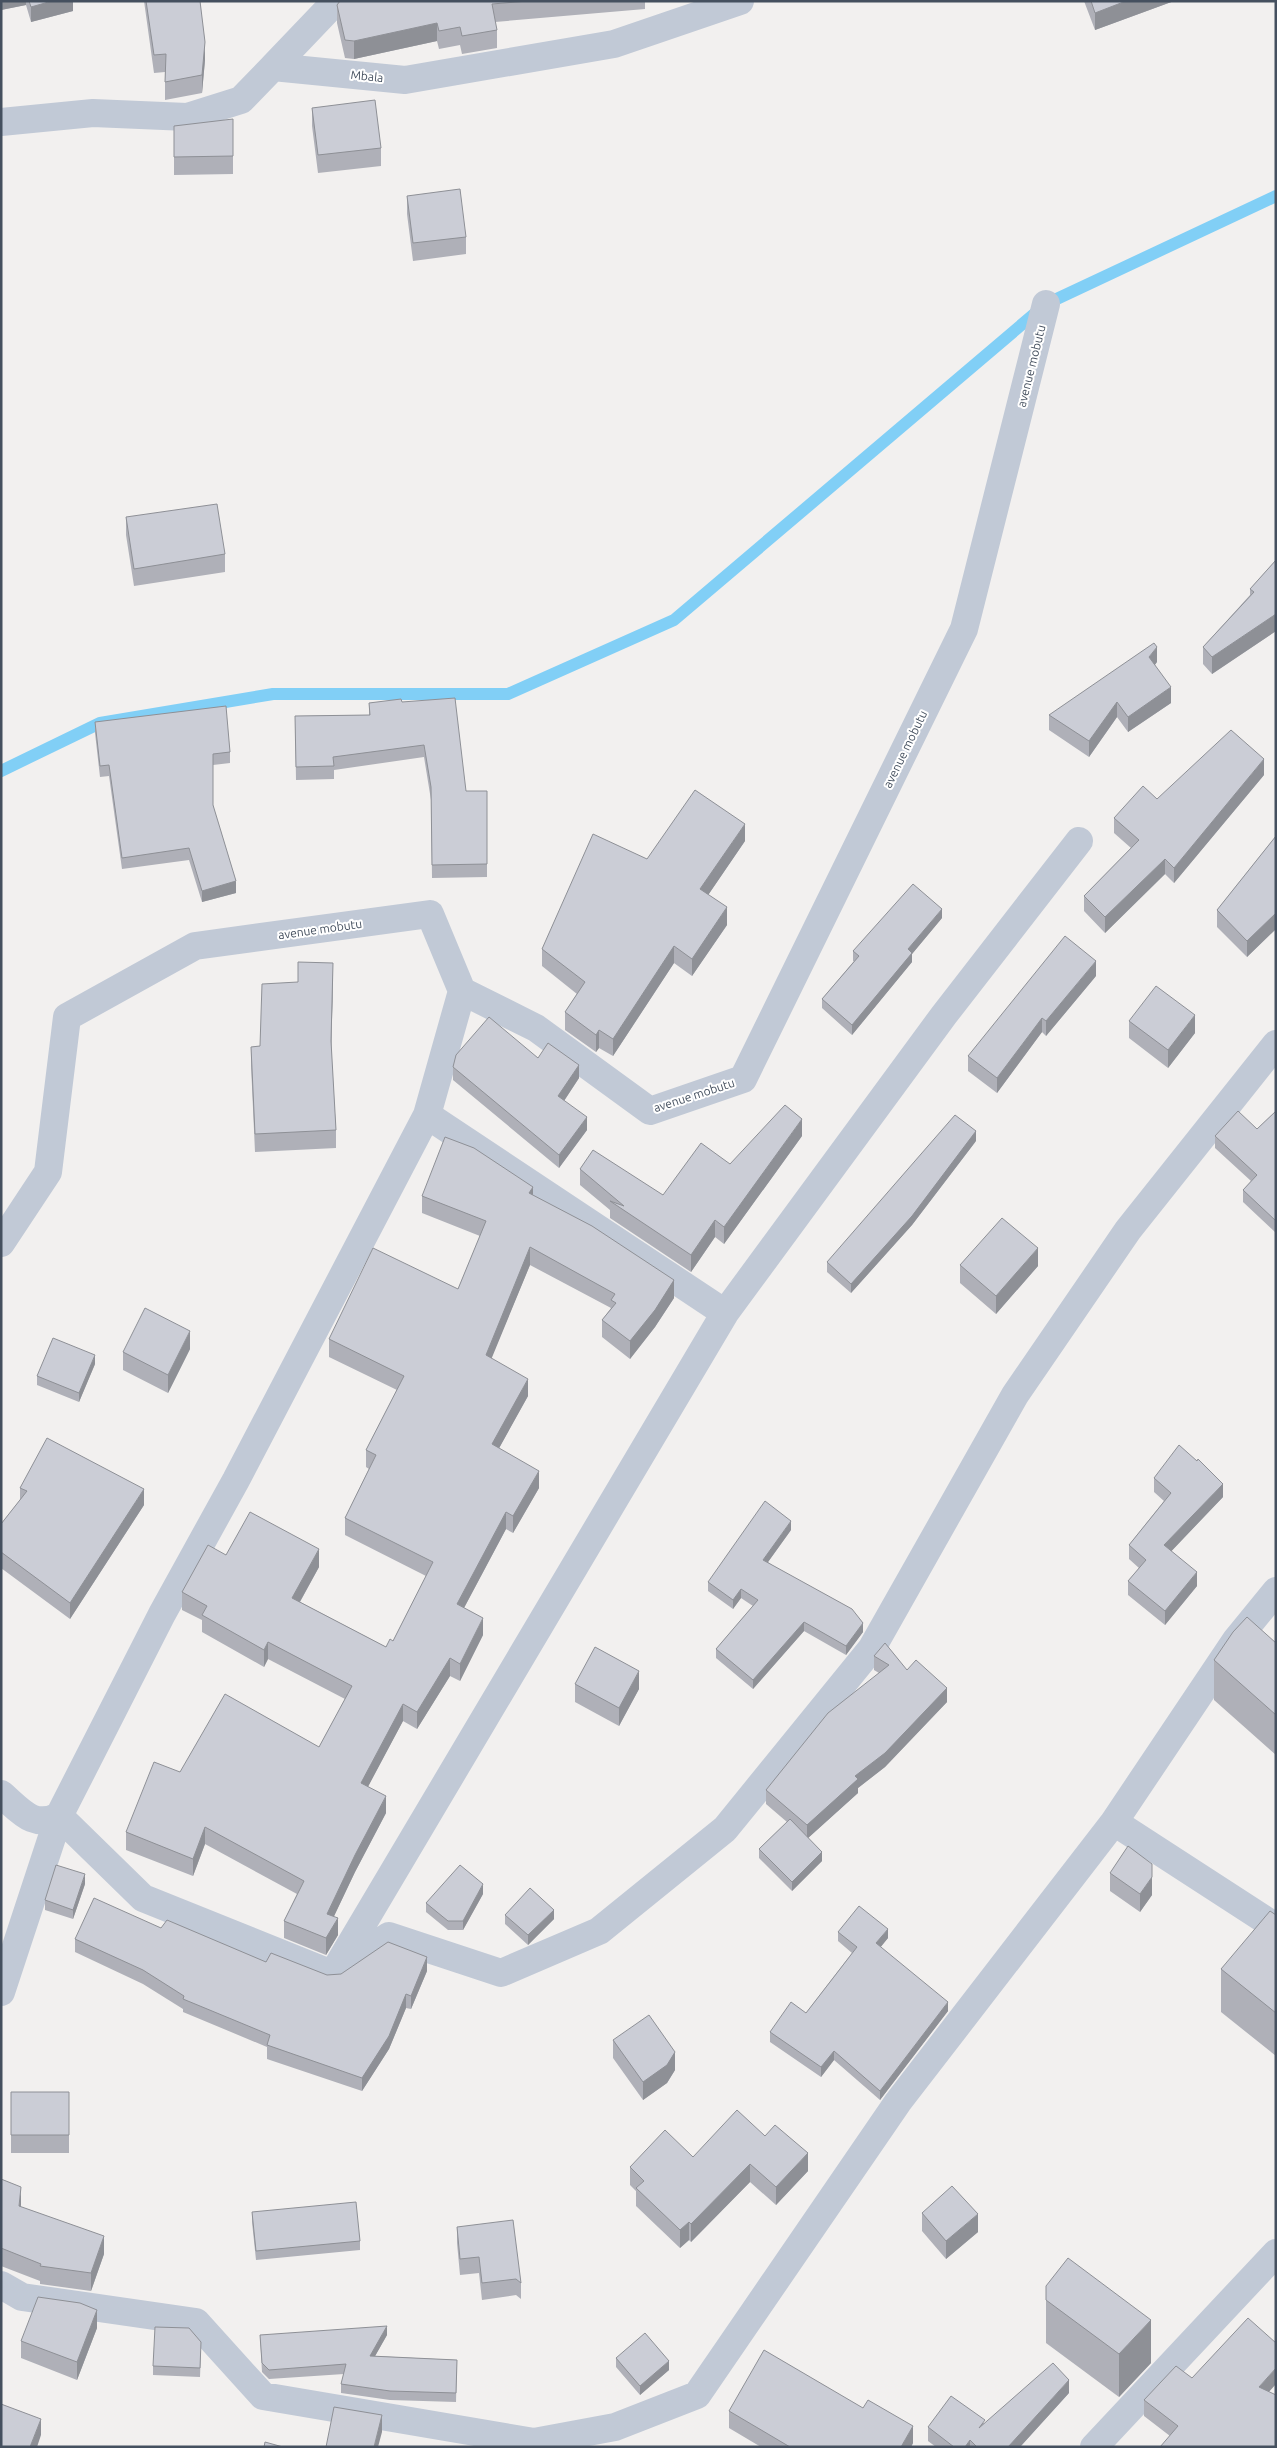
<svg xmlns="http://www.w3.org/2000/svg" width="1277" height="2448" viewBox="0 0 1277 2448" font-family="Ubuntu,sans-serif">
  <rect width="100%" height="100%" fill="#f2f0ef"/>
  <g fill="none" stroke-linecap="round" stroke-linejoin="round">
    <path stroke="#81cff6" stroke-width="12" d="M1,771L100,723L273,694H508L674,620L1046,304L1276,196"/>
    <path stroke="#c1c9d6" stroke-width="28" d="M273,67L336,1
      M1,122L93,113L187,117L241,100L273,67L405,80L614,44L740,1
      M427,1115L725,1313
      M1,1243L48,1172L67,1017L195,946L430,914L462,991L536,1028L650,1111L743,1079L964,629L1046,304
      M1,1794C21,1811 33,1829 59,1816L143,1898L332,1974L389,1936L501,1973L599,1931L725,1829L872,1648L1015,1395L1128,1230L1276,1044
      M1114,1822L1276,1927
      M337,1967L725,1313L944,1015L1079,841
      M1,1992L59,1816L162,1614L236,1480L427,1115L462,991
      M1,2285L22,2297L196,2322L263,2396L534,2442L615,2427L697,2395L898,2102L1114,1822L1236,1640L1276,1591
      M1094,2447L1276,2253"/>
  </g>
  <path fill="#afb0b8" d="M1,1H73V11L31,22L26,5L1,10Z
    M144,1H200L205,60L202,93L165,100V72L154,73Z
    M340,1H645V9L495,22L497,30V48L462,54L460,45L439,49L437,41L354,59L345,58L337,23V5Z
    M1084,1H1174L1095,30Z
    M312,108L381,148V166L318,173L312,126Z
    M174,126L233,156V174L174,175Z
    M407,196L466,237V254L413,261L407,214Z
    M126,517L225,554V572L134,586L126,535Z
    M1276,560V631L1212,674L1203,664V647L1250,595V589Z
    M1157,662L1155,665L1171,703L1128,732L1117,717L1089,757L1049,730V715Z
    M402,702L466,791H487V877L432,878L431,800L424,757L334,770V779L296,780L295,716L369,715V703Z
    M95,722L230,752V763L213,765V805L236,893L202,902L189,860L122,869L109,776L100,777L95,733Z
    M1264,775L1174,883L1165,874L1105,933L1084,911V896L1131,848L1114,833V818L1157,799Z
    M1276,836V929L1247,957L1217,927V910Z
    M745,841L708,895L727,925L692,976L674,963L613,1056L599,1048L596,1052L565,1030V1012L577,994L542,966V949L647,859Z
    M942,918L912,954V962L852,1035L822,1008V999L854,961H853V951Z
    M1096,976L1046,1036L1042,1032L997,1093L968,1071V1056Z
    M333,981L331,1047L336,1130V1148L255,1152L251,1065V1047L260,1046Z
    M1129,1021L1195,1033L1168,1068L1129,1038Z
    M538,1058L579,1078L564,1101L587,1130L559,1168L453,1080V1067Z
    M1276,1111V1233L1243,1202V1190L1251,1181L1215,1148V1136L1257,1129Z
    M802,1136L724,1244L715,1237L691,1272L610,1218V1210L580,1185V1169L663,1195L730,1164Z
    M976,1141L912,1225L851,1293L827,1272V1262Z
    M533,1195L674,1298L655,1327L630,1359L602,1337V1320L611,1308L530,1265L491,1358L528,1396L499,1448L539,1488L513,1533L506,1529L464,1608L483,1635L460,1681L450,1676L417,1729L403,1721L368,1786L386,1813L355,1872L334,1916L338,1935L326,1955L284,1938V1921L297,1894L205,1844L193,1876L126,1850V1832L180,1772L319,1747L345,1699L268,1659L264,1667L202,1632V1620L182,1610V1592L226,1555L319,1567L300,1602L386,1647L393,1641L426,1576L345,1535V1518L369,1469L366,1467V1450L397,1390L329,1357V1339L458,1289L480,1236L422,1213V1196Z
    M960,1265L1038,1266L996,1314L960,1283Z
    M190,1349L168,1393L123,1370V1352Z
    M95,1364L79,1402L37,1385V1376Z
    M1154,1478L1223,1497L1171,1551L1197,1586L1165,1625L1128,1595V1581L1139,1568L1129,1559V1545L1164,1501L1154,1492Z
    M20,1488L144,1505L70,1619L1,1568V1524L20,1500Z
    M791,1530L768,1562L863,1632L846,1655L804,1631L753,1689L716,1658V1649L753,1606L741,1598L733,1609L708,1591V1582Z
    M1276,1643V1755L1214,1700V1660Z
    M874,1656L907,1670L947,1702L885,1767L858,1788V1793L808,1838L822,1861L792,1891L759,1858V1849L787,1822L766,1804V1790L879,1673L874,1670Z
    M575,1684L639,1689L619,1726L575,1702Z
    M1110,1873L1152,1895L1140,1912L1110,1891Z
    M85,1884L73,1919L45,1910V1900Z
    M483,1894L463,1930H448L426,1912V1903Z
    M505,1915L554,1919L528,1945L505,1924Z
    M1276,1915V2056L1221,2012V1969Z
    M161,1928L266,1962L327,1975L427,1971L411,2009L406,2008L389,2049L362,2091L267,2059V2047L183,2012V2009L143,1984L75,1952V1939Z
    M838,1932L888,1938L880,1947L948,2011L880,2100L834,2060L821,2077L770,2042V2032L806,2013L852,1953L838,1941Z
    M613,2040L675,2070L667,2083L643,2100L613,2058Z
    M11,2092H69V2153H11Z
    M765,2136L808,2171L776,2205L750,2182L691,2242L689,2240L680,2248L636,2206V2191L630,2185V2167L693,2157Z
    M1,2179L21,2207L104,2254L91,2291L40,2284V2281L1,2266Z
    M252,2212L360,2241V2250L256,2260L252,2222Z
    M922,2213L978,2232L946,2259L922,2231Z
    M457,2227L521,2283V2299L516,2295L482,2300L479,2273L460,2275L457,2243Z
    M1046,2286L1151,2363L1119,2397L1046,2343Z
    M97,2328L77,2380L21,2358V2341Z
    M260,2335H387L375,2356L457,2360L456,2402L390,2400L341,2393V2384L344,2374L269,2379L262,2372Z
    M201,2351L200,2377L153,2375V2366Z
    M616,2358L669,2370L640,2395L616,2367Z
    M1192,2378L1269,2392L1170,2436L1144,2416V2400Z
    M1069,2393L1020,2447H936L928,2441V2427L985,2423Z
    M729,2411L913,2443L911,2447H761L729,2428Z"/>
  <path fill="#8e9096" d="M1,1H26V5L1,10Z
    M52,1H73V11L31,22V7Z
    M1126,1H1174L1095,30V13Z
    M437,23V41L354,59V41Z
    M205,42V60L202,93V75Z
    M1276,614V631L1212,674V657Z
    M1157,647V662L1149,672V657Z
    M1171,687V703L1128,732V717Z
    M1117,702V717L1089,757V741Z
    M1264,759V775L1174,883V868Z
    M745,824V841L700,907V889Z
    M1165,859V874L1105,933V917Z
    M236,881V893L202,902V891Z
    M727,907V925L692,976V959Z
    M942,909V918L912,954V962L852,1035V1025L908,949Z
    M1276,913V929L1247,957V941Z
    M674,946V963L613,1056V1039Z
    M1096,961V976L1046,1036V1021Z
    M333,963V981L331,1058V1041Z
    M1195,1015V1033L1168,1068V1050Z
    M1042,1018V1032L997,1093V1078Z
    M599,1030V1048L596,1052V1035Z
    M579,1065V1078L558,1110V1096Z
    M587,1117V1130L559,1168V1155Z
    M802,1119V1136L724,1244V1227Z
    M976,1131V1141L912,1225L851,1293V1284Z
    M533,1187V1204L529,1193Z
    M715,1220V1237L691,1272V1255Z
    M530,1247V1265L486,1372V1355Z
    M1038,1248V1266L996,1314V1296Z
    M674,1280V1298L655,1327L630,1359V1341Z
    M190,1331V1349L168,1393V1375Z
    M95,1355V1364L79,1402V1393Z
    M528,1379V1396L492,1461V1444Z
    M539,1471V1488L513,1533V1516Z
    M1223,1484V1497L1164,1559V1545Z
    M144,1489V1505L70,1619V1603Z
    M506,1512V1529L457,1621V1604Z
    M791,1521V1530L763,1569V1560Z
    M319,1549V1567L292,1616V1598Z
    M1197,1572V1586L1165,1625V1611Z
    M741,1589V1598L733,1609V1600Z
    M483,1618V1635L460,1681V1664Z
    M804,1622V1631L753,1689V1680Z
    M863,1623V1632L846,1655V1646Z
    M268,1642V1659L264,1667V1650Z
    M450,1658V1676L417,1729V1712Z
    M639,1671V1689L619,1726V1708Z
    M947,1688V1702L885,1767L858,1788V1793L807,1839V1825L855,1776Z
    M403,1704V1721L361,1800V1783Z
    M386,1796V1813L355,1872L327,1931V1914L355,1855Z
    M205,1827V1844L193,1876V1859Z
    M822,1852V1861L792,1891V1882Z
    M85,1874V1884L73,1919V1910Z
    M1152,1877V1895L1140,1912V1894Z
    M483,1884V1894L463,1930V1921Z
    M554,1910V1919L528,1945V1935Z
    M338,1918V1935L326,1955V1938Z
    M888,1929V1938L876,1953V1943Z
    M427,1957V1971L411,2009V1996Z
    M406,1994V2008L389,2049L362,2091V2078Z
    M948,2002V2011L880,2100V2091Z
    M834,2051V2060L821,2077V2067Z
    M675,2052V2070L667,2083L643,2100V2082Z
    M808,2153V2171L776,2205V2187Z
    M750,2164V2182L691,2242V2224Z
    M21,2187V2205L19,2224V2206Z
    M978,2214V2232L946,2259V2241Z
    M689,2222V2240L680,2248V2230Z
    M104,2236V2254L91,2291V2273Z
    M97,2310V2328L77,2380V2362Z
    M1151,2320V2363L1119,2397V2354Z
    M387,2326V2335L370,2365V2356Z
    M669,2361V2370L640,2395V2386Z
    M1276,2368V2384L1259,2403V2387Z
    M1069,2380V2393L1020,2447H1008Z
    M382,2415V2432L378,2447H374Z
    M41,2419V2435L37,2447H30Z
    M913,2426V2443L911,2447H901Z
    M970,2440V2447H965Z"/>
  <path fill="#cbcdd6" stroke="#8e9096" d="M29,1H52L31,7Z
    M146,1H200L205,42L202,75L165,82L166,54L154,55Z
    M340,1H528L492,4L497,30L462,36L460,27L439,31L437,23L354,41L345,40L337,5Z
    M1091,1H1126L1095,13Z
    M375,100L381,148L318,155L312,108Z
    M233,119V156L174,157V126Z
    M460,189L466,237L413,243L407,196Z
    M217,504L225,554L134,569L126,517Z
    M1276,560V614L1212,657L1203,647L1254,592L1250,589Z
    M1154,643L1157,647L1149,657L1171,687L1128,717L1117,702L1089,741L1049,715Z
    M455,698L466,791H487V864L432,865L431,787L424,745L333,757L334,766L296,767L295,716L370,715L369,703L401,699L402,702Z
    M226,706L230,752L213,754V805L236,881L202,891L189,848L122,858L109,765L100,766L95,722Z
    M1231,730L1264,759L1174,868L1165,859L1105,917L1084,896L1139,840L1114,818L1143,786L1157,799Z
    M695,790L745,824L700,889L727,907L692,959L674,946L613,1039L599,1030L596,1035L565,1012L585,982L542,949L593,834L647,859Z
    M1276,836V913L1247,941L1217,910Z
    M913,884L942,909L908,949L912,953L852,1025L822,999L859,956L853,951Z
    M1065,936L1096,961L1046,1021L1042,1018L997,1078L968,1056Z
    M298,962L333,963L331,1041L336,1130L255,1134L251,1047L260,1046L262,984L298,982Z
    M1156,986L1195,1015L1168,1050L1129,1021Z
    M489,1017L538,1058L548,1043L579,1065L558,1096L587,1117L559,1155L453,1067L456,1055Z
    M785,1105L802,1119L724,1227L715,1220L691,1255L610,1201L624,1206L580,1169L593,1150L663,1195L701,1143L730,1164Z
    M1238,1111L1257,1129L1276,1111V1221L1243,1190L1257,1175L1215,1136Z
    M955,1115L976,1131L912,1216L851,1284L827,1262Z
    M445,1137L474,1148L533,1187L529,1193L592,1226L674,1280L655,1310L630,1341L602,1320L616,1303L611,1300L615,1294L530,1247L486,1355L528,1379L492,1444L539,1471L513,1516L506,1512L457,1604L483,1618L460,1664L450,1658L417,1712L403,1704L361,1783L386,1796L355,1855L327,1914L338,1918L326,1938L284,1921L304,1881L205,1827L193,1859L126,1832L154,1762L180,1772L225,1694L319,1747L352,1686L268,1642L264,1650L202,1615L207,1606L182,1592L208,1545L226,1555L250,1512L319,1549L292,1598L386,1647L390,1639L393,1641L433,1562L345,1518L376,1455L366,1450L404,1376L329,1339L373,1248L458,1289L486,1221L422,1196Z
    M1002,1218L1038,1248L996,1296L960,1265Z
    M145,1308L190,1331L168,1375L123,1352Z
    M53,1338L95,1355L79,1393L37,1376Z
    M47,1438L144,1489L70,1603L1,1552V1524L27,1491L20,1488Z
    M1179,1445L1197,1461L1198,1459L1223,1484L1164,1545L1197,1572L1165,1611L1128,1581L1146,1560L1129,1545L1171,1493L1154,1478Z
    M765,1501L791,1521L763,1560L852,1609L863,1623L846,1646L804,1622L753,1680L716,1649L758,1600L741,1589L733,1600L708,1582Z
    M1247,1617L1276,1643V1715L1214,1660L1233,1632Z
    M885,1643L907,1670L916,1660L947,1688L885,1753L855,1776L858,1779L807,1825L766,1790L828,1713L889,1665L874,1656Z
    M595,1647L639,1671L619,1708L575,1684Z
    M790,1819L822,1852L792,1882L759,1849Z
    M1128,1846L1152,1864V1877L1140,1894L1110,1873Z
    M56,1865L85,1874L73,1910L45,1900Z
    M460,1865L483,1884L463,1921H448L426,1903Z
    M530,1888L554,1910L528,1935L505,1915Z
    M94,1898L161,1928L167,1920L266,1962L271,1953L327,1975L341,1974L388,1942L427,1957L411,1996L406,1994L389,2036L362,2078L267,2045L270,2035L183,1999L184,1996L143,1970L75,1939Z
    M859,1906L888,1929L876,1943L948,2002L880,2091L834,2051L821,2067L770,2032L791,2002L806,2013L857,1947L838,1932Z
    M1270,1911L1276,1915V2013L1221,1969Z
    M649,2015L675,2052L667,2065L643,2082L613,2040Z
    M11,2092H69V2135H11Z
    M737,2110L765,2136L775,2125L808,2153L776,2187L750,2164L691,2224L689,2222L680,2230L636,2188L644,2181L630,2167L665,2130L693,2157Z
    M1,2179L21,2187L19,2206L104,2236L91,2273L40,2266L41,2264L1,2248Z
    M952,2186L978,2214L946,2241L922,2213Z
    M356,2202L360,2241L256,2251L252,2212Z
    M513,2220L521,2283L516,2279L482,2283L479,2257L460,2259L457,2227Z
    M1068,2258L1151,2320L1119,2354L1046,2300V2286Z
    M38,2297L80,2303L97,2310L77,2362L21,2341Z
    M1248,2318L1276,2343V2368L1259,2387L1276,2395V2447H1160L1178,2426L1144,2400L1176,2366L1192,2378Z
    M387,2326L370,2356L457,2360L456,2393L390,2391L341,2384L346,2364L269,2370L262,2363L260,2335Z
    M155,2327L189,2328L201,2342L200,2368L153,2366Z
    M645,2333L669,2361L640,2386L616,2358Z
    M764,2350L863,2408L868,2400L913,2426L901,2447H790L729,2411Z
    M1053,2363L1069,2380L1008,2447H977L970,2440L965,2447H954L928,2427L951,2396L985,2420L979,2428Z
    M1,2404L41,2419L30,2447H1Z
    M334,2407L382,2415L374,2447H326Z
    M265,2442L283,2447H264Z"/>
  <g text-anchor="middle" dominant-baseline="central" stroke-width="4" stroke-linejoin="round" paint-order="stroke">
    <g font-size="12" fill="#45505f" stroke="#fff">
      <text transform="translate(367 76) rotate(6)">Mbala</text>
      <text transform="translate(1031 366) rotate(-76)">avenue mobutu</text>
      <text transform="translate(905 749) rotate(-64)">avenue mobutu</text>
      <text transform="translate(320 929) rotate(-8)">avenue mobutu</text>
      <text transform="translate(694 1095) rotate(-18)">avenue mobutu</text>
    </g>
  </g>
  <rect width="1277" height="2448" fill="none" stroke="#45505f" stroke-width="5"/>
</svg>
